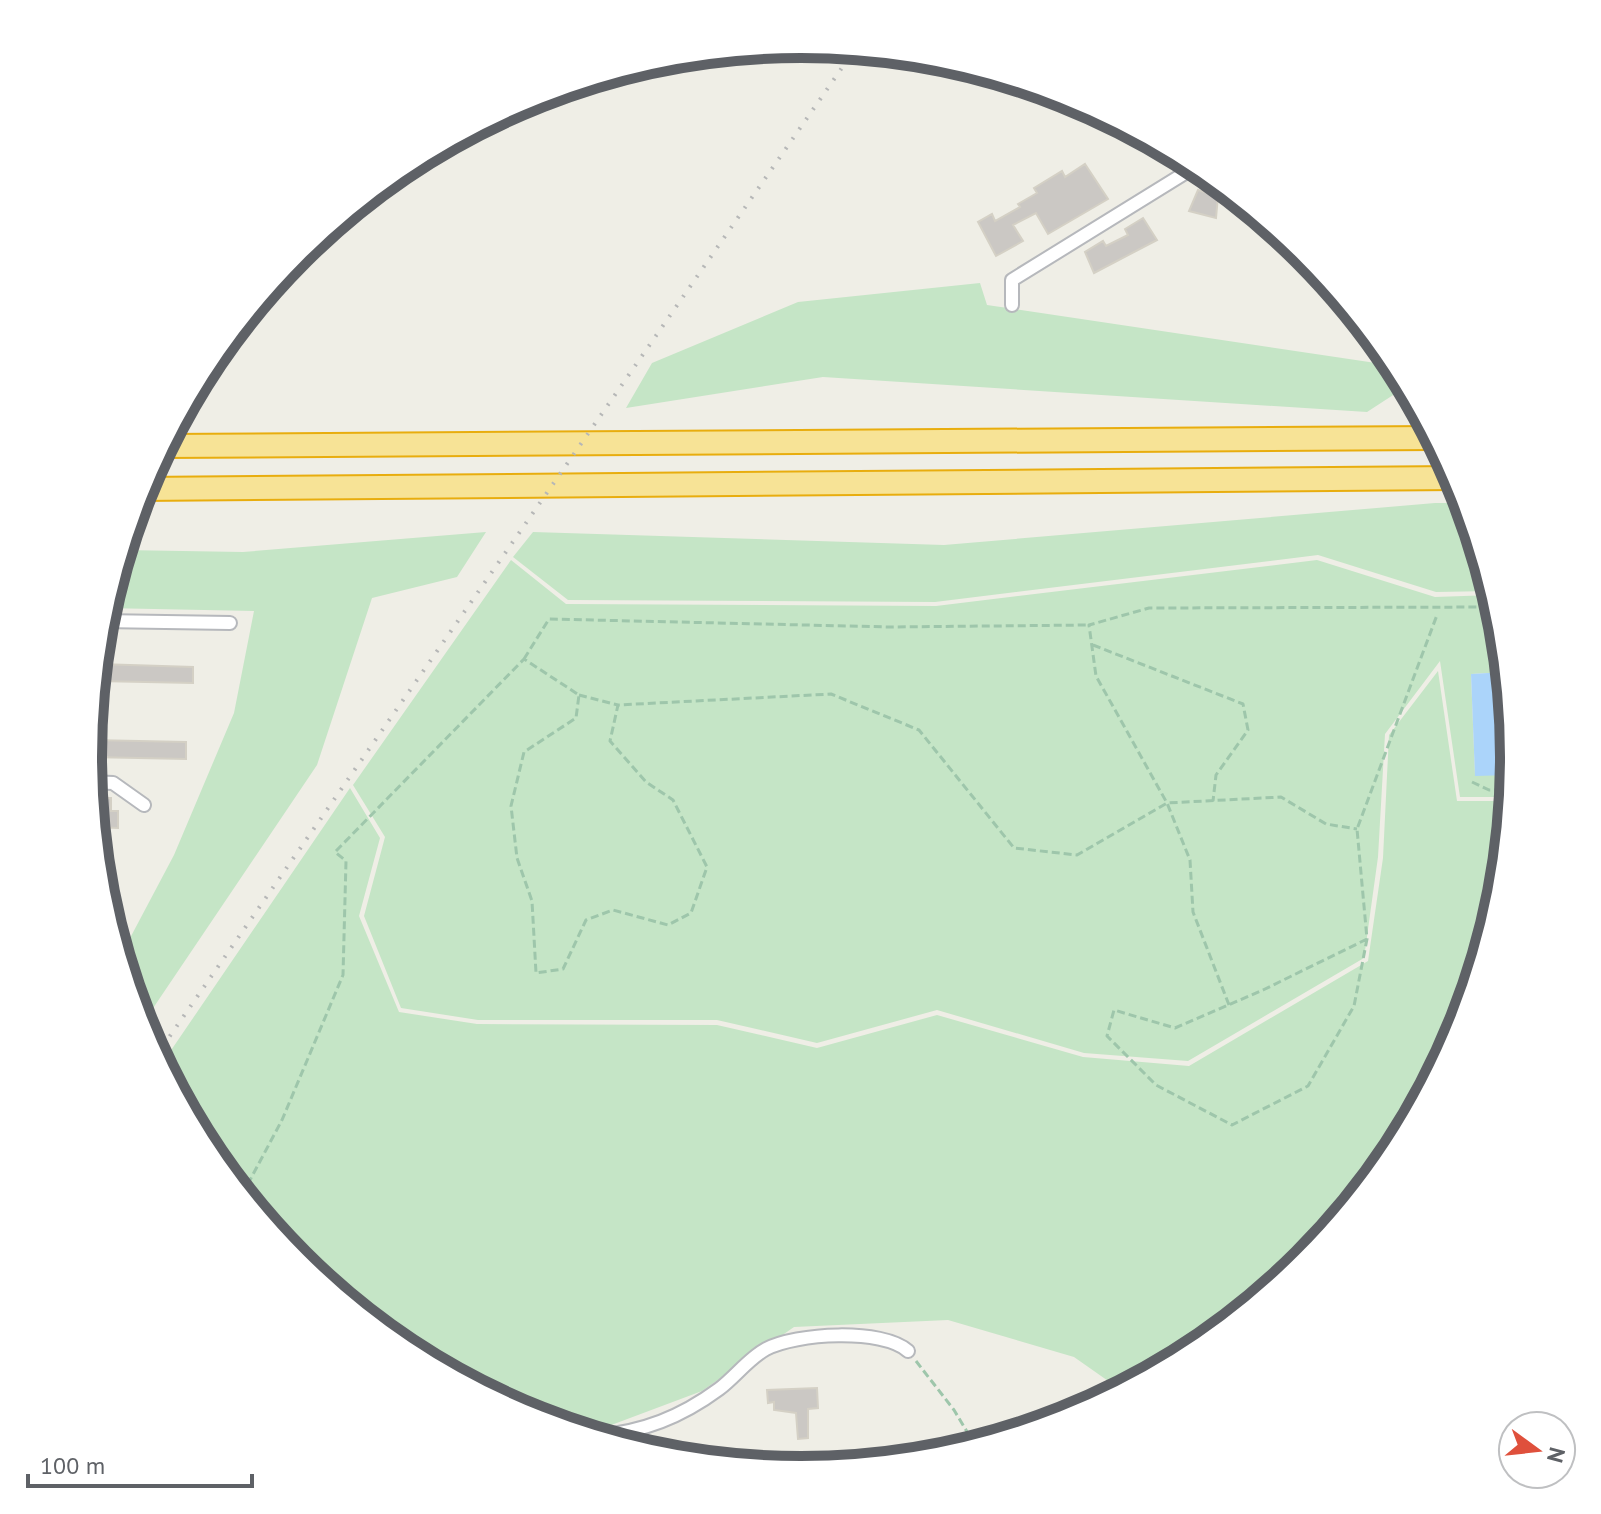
<svg xmlns="http://www.w3.org/2000/svg" width="1601" height="1514" viewBox="0 0 1601 1514" font-family="'PT Sans',sans-serif">
  <rect width="100%" height="100%" fill="#efeee6"/>
  <path fill="#c5e5c6" d="M980,283L987,305L1396,366L1407,386L1367,412L823,377L626,408L652,363L798,302Z
    M1435,503H1465L1492,591L1436,592L1318,555L935,602L568,600L513,557L533,532L944,545Z
    M486,532L457,577L372,598L317,765L141,1026L120,957L174,855L234,713L254,611L104,608L122,550L243,552Z
    M511,560L566,604L936,606L1317,560L1435,597L1493,595L1500,618L1505,672L1471,674L1475,775H1512L1510,797H1460L1440,661L1385,734L1378,857L1364,958L1188,1061L1084,1053L937,1010L817,1043L717,1020H478L401,1008L364,916L385,837L353,785Z
    M1438,671L1457,801H1509L1500,897L1459,1030L1393,1153L1304,1261L1196,1350L1121,1390L1074,1357L948,1320L794,1327L702,1391L598,1430H573L527,1416L404,1350L296,1261L207,1153L161,1065L350,788L380,838L359,916L399,1012L477,1024L717,1025L817,1048L937,1015L1083,1057L1189,1066L1368,961L1383,858L1389,735Z"/>
  <path fill="#abd4fa" d="M1505,672L1513,757L1512,775L1475,776L1471,674Z"/>
  <path fill="#cbc8c4" stroke="#d4d0c5" stroke-width="2" d="M1085,164L1108,199L1048,234L1036,213L1013,225L1023,241L996,256L978,222L992,214L995,221L1020,207L1018,204L1037,193L1034,188L1062,171L1065,177Z
    M1198,190L1218,196L1216,218L1189,211Z
    M1143,218L1157,240L1094,273L1085,252L1103,241L1106,246L1128,235L1125,229Z
    M98,664L193,667V683L98,681Z
    M91,740L186,742V759L90,757Z
    M96,798H111V811H118V828L94,827Z
    M817,1388L818,1408L808,1409V1438L798,1439L796,1413L774,1410V1402L768,1403L767,1390Z"/>
  <g fill="none" stroke-linecap="round" stroke-linejoin="round">
    <g stroke="#b6b8bc" stroke-width="16">
      <path id="street" d="M1012,305V280L1198,165
        M101,621L230,623
        M90,782L113,783L144,805
        M596,1436C643,1432 681,1417 719,1389C735,1377 749,1358 766,1349C796,1333 882,1328 908,1351"/>
    </g>
    <g stroke="#e8ad0e" stroke-width="26">
      <path id="highway" d="M162,446L1435,438
        M140,489L1456,478"/>
    </g>
    <path stroke="#9ec6ab" stroke-width="3" stroke-dasharray="8 4" stroke-linecap="butt" d="M1093,645L1243,704L1248,730L1216,775L1213,801
      M524,659L549,619L891,627L1089,625
      M579,695L618,705
      M1472,782L1489,790H1510
      M1367,939L1263,990L1175,1028L1114,1010L1107,1036L1156,1085L1232,1125L1308,1086L1354,1006L1367,939L1357,829L1437,615
      M1229,1005L1193,912L1190,860L1167,803L1096,676L1089,625L1149,608L1496,607
      M242,1195L282,1120L343,975L346,861L335,852L524,659L579,695L576,718L524,752L511,806L517,858L532,901L536,973L563,969L586,920L613,910L668,925L691,913L707,867L673,800L646,782L610,741L618,705L831,694L919,730L1014,848L1077,855L1167,803L1281,797L1326,824L1357,829
      M916,1361L954,1410L975,1445"/>
    <use href="#street" stroke="#fff" stroke-width="12"/>
    <use href="#highway" stroke="#f7e396" stroke-width="22"/>
    <path stroke="#b6b7b7" stroke-width="4" stroke-dasharray="2 10" stroke-linecap="butt" d="M156,1056L855,49"/>
  </g>
  <path d="M0 0H1601V1514H0ZM102 757a699 699 0 1 1 1398 0a699 699 0 1 1-1398 0Z" fill="#fff" fill-rule="evenodd"/>
  <path fill="none" stroke="#5e6166" stroke-width="10" d="M102 757a699 699 0 1 1 1398 0a699 699 0 1 1-1398 0Z"/>
  <g transform="translate(1537 1450) rotate(105)"><circle r="38" fill="#ffffff" stroke="#bfc0c2" stroke-width="2"/>
  <path d="M0-6L14 30L0 20L-14 30Z" fill="#df503c"/>
  <text y="-12" font-size="22" font-weight="bold" text-anchor="middle" fill="#5e6166">N</text>
  </g>
  <path d="M28 1474v12h224v-12" fill="none" stroke="#5e6166" stroke-width="4"/>
  <text x="40" y="1474" font-size="24" fill="#5e6166" stroke="#ffffff" stroke-width="6" paint-order="stroke">100 m</text>
</svg>
